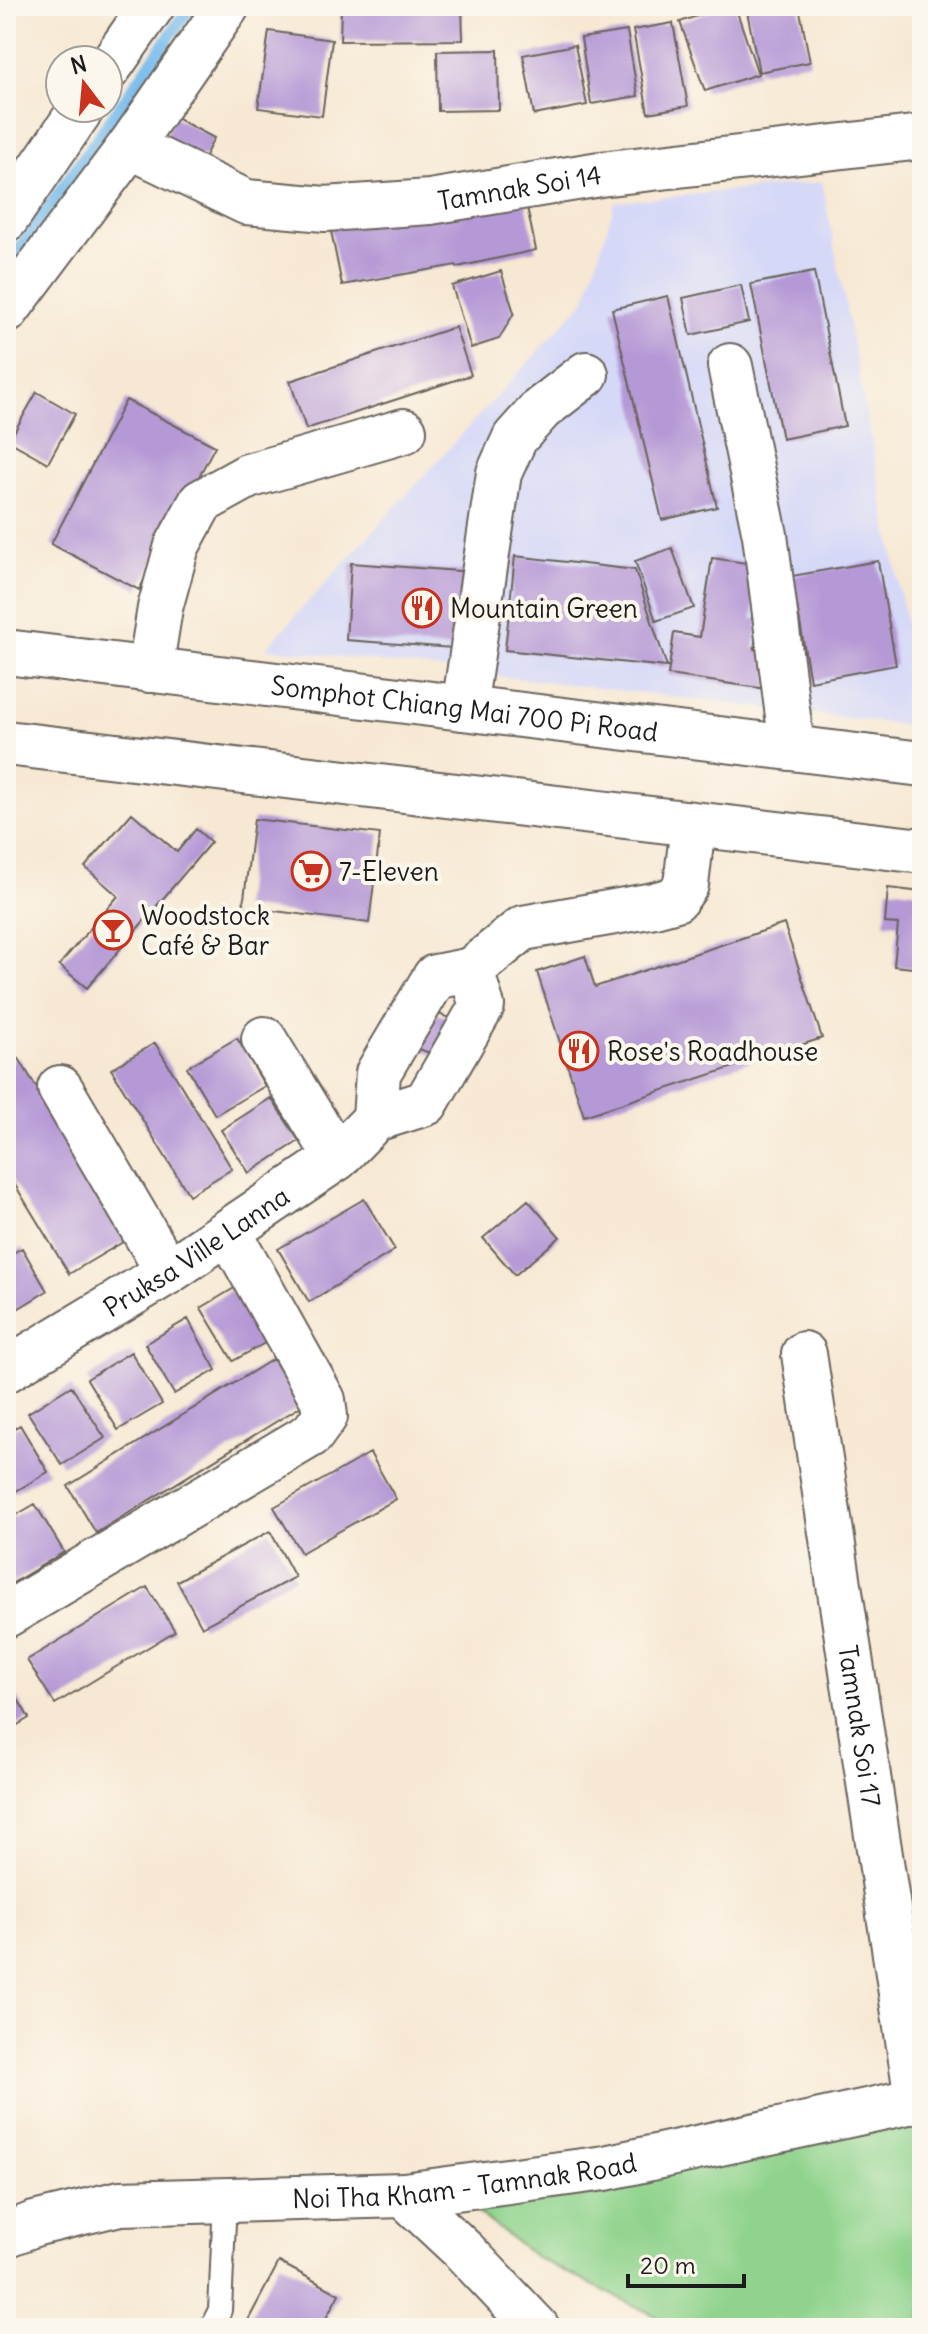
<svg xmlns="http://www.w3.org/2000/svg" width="928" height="2334" viewBox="0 0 928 2334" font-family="Delius,sans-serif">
  <rect width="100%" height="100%" fill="#fbf7ec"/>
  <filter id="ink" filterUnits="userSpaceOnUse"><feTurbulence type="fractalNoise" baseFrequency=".0125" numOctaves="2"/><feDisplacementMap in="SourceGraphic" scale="16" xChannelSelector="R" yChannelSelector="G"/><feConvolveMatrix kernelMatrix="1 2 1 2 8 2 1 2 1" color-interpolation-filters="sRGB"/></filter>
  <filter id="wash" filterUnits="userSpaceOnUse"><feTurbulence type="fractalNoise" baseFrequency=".006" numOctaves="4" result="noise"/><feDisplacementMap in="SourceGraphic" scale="32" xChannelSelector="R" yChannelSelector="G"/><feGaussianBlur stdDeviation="1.8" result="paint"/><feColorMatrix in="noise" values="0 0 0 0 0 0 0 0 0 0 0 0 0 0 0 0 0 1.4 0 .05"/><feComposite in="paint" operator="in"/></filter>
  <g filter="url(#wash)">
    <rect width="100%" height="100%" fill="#f7e8d3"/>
    <path fill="#d6d8f8" d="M822,182L922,706V727L266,648L585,300L615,202Z"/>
    <path fill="#8fd38c" stroke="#567854" stroke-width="2" d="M922,2118V2328H665L656,2316L537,2258L463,2201Z"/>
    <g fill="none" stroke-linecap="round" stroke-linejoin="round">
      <path stroke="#76bbed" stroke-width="12" d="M6,267L191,6"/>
    </g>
    <g id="blocks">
      <path fill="#b598d6" d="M341,6H462L463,40L340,41Z
        M725,6H735L758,74L705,91L680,22Z
        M746,6H799L810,62L759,72Z
        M673,23L688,106L648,113L633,30Z
        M269,31L332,40L322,116L258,108Z
        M627,31L638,96L591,104L581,38Z
        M575,45L587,105L534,115L523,55Z
        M498,50L499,110L438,111L437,51Z
        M174,117L214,138L204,158L164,138Z
        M524,193L536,250L457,267L456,265L342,285L330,226Z
        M501,271L514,313L499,339L471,348L452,286Z
        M814,272L845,426L782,439L751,284Z
        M741,285L749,322L691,335L683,298Z
        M668,296L717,507L662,520L612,309Z
        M455,327L471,375L306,429L290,381Z
        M37,392L75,414L48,463L9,441Z
        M126,400L215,446L139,590L51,544Z
        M672,548L694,608L656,621L635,561Z
        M515,556L635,570L667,667L505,650Z
        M712,558L760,565L752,619H759L754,649L773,651L767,689L668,675L674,633L700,637Z
        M878,561L896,665L810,681L792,576Z
        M351,563L472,572L466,649L346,640Z
        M132,813L177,852L196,829L211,842L87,988L59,965L118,896L85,867Z
        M254,819L380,834L369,923L243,907Z
        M888,888L922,892V969L894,966L898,924L885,923Z
        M784,924L822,1038L584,1116L537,972L585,956L595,987Z
        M423,1008L457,1021L442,1058L409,1045Z
        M237,1038L265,1086L215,1115L187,1067Z
        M155,1043L232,1169L189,1195L111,1069Z
        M18,1057L128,1239L69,1274L6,1170V1064Z
        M271,1098L299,1141L249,1173L221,1130Z
        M364,1199L395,1250L309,1302L278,1249Z
        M528,1200L560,1237L515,1275L483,1238Z
        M22,1248L47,1291L6,1316V1257Z
        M246,1281L279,1335L233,1361L201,1308Z
        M188,1319L216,1370L174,1394L145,1344Z
        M131,1352L162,1404L118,1430L87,1379Z
        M273,1359L303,1405L96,1533L68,1486Z
        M71,1386L105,1438L62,1465L28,1413Z
        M20,1425L48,1472L6,1497V1433Z
        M370,1453L396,1499L301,1553L274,1507Z
        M35,1504L64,1552L6,1587V1521Z
        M270,1531L295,1577L202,1627L177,1581Z
        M147,1587L175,1631L55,1704L27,1660Z
        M6,1679L29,1718L6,1732Z
        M279,2262L339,2294L321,2328H244Z"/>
    </g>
  </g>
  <g filter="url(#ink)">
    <use href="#blocks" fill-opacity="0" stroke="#69635c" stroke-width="2"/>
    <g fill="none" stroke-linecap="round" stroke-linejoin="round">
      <g stroke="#69635c" stroke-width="26">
        <path id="lane" d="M211,2328L220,2310L225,2200"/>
      </g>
      <g stroke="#69635c" stroke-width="48">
        <g id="street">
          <path id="s1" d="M130,146L246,202L325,209L430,202L600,174L922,137"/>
          <path d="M730,366L765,535L792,748"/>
          <path d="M150,670L160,608L177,546L201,502L248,476L404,431"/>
          <path d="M464,708L499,473L515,438L541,409L586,374"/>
          <path d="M471,970L523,928L654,905L676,899L686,885L693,825"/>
          <path d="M264,1039L337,1158"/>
          <path d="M60,1088L168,1272"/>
          <path d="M375,1119L378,1073L435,977L471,970"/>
          <path id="s2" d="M804,1354L917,2099"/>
          <path id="s3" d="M6,1370L168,1272L337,1158L375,1119L426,1103L482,1006L471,970"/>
          <path d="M6,1615L312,1434L325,1416L323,1400L229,1232"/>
          <path d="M404,2195L464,2251L537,2328"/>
          <path id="s4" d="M6,2235L34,2224L120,2203L404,2195L605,2168L922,2099"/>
        </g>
      </g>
      <g stroke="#69635c" stroke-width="48">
        <path id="secondary" d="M108,69L152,6
          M6,219L82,108
          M6,311L130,146L227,6"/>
      </g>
      <g stroke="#69635c" stroke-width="48">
        <g id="primary">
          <path id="s5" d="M6,652L922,764"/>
          <path d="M6,743L922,851"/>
        </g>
      </g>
      <use href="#lane" stroke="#fff" stroke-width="22"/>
      <use href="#street" stroke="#fff" stroke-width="44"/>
      <use href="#secondary" stroke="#fff" stroke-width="44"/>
      <use href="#primary" stroke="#fff" stroke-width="44"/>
    </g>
  </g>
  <defs>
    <g id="restaurant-ring" transform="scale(2)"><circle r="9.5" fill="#fbf7ec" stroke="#c8321e" stroke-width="1.5"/><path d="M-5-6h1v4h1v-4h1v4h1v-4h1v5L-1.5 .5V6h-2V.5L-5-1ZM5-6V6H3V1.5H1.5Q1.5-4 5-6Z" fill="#c8321e"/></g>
    <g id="supermarket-ring" transform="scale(2)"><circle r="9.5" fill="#fbf7ec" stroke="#c8321e" stroke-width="1.5"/><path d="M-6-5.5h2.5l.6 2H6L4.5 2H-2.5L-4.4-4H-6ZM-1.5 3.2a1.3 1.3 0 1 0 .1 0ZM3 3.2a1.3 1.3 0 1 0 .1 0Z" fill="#c8321e"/></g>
    <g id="bar-ring" transform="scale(2)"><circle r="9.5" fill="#fbf7ec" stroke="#c8321e" stroke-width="1.5"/><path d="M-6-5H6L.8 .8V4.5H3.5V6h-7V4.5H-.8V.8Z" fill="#c8321e"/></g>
  </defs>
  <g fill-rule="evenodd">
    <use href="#restaurant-ring" x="422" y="608"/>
    <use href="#supermarket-ring" x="311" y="871"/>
    <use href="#bar-ring" x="113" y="930"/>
    <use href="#restaurant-ring" x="579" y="1051"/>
  </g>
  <g text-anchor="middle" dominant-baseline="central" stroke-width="8" stroke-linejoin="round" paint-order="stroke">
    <g font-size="26" fill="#1c1c1c" stroke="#fbf7ec">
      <text stroke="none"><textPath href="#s1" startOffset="404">Tamnak Soi 14</textPath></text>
      <text stroke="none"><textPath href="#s5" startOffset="462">Somphot Chiang Mai 700 Pi Road</textPath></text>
      <text stroke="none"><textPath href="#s3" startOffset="224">Pruksa Ville Lanna</textPath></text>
      <text stroke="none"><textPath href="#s2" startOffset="376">Tamnak Soi 17</textPath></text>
      <text stroke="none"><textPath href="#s4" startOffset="464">Noi Tha Kham - Tamnak Road</textPath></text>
    </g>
    <g font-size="26" fill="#1c1c1c" stroke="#fbf7ec" text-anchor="start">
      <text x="450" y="608">Mountain Green</text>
      <text x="339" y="871">7-Eleven</text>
      <text x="141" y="915">Woodstock<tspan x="141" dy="30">Café &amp; Bar</tspan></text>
      <text x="607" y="1051">Rose's Roadhouse</text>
    </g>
  </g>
  <rect width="928" height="2334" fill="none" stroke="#fbf7ec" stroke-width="32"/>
  <g transform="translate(84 84) rotate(344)"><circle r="38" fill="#fbf7ec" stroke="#a29f99" stroke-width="2"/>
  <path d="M0-6L14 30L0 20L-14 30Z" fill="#c8321e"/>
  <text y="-12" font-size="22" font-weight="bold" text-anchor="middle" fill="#1c1c1c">N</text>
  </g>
  <path d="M628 2274v12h116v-12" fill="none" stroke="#1c1c1c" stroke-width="4"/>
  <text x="640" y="2274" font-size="24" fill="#1c1c1c" stroke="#fbf7ec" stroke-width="6" paint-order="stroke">20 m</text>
</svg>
